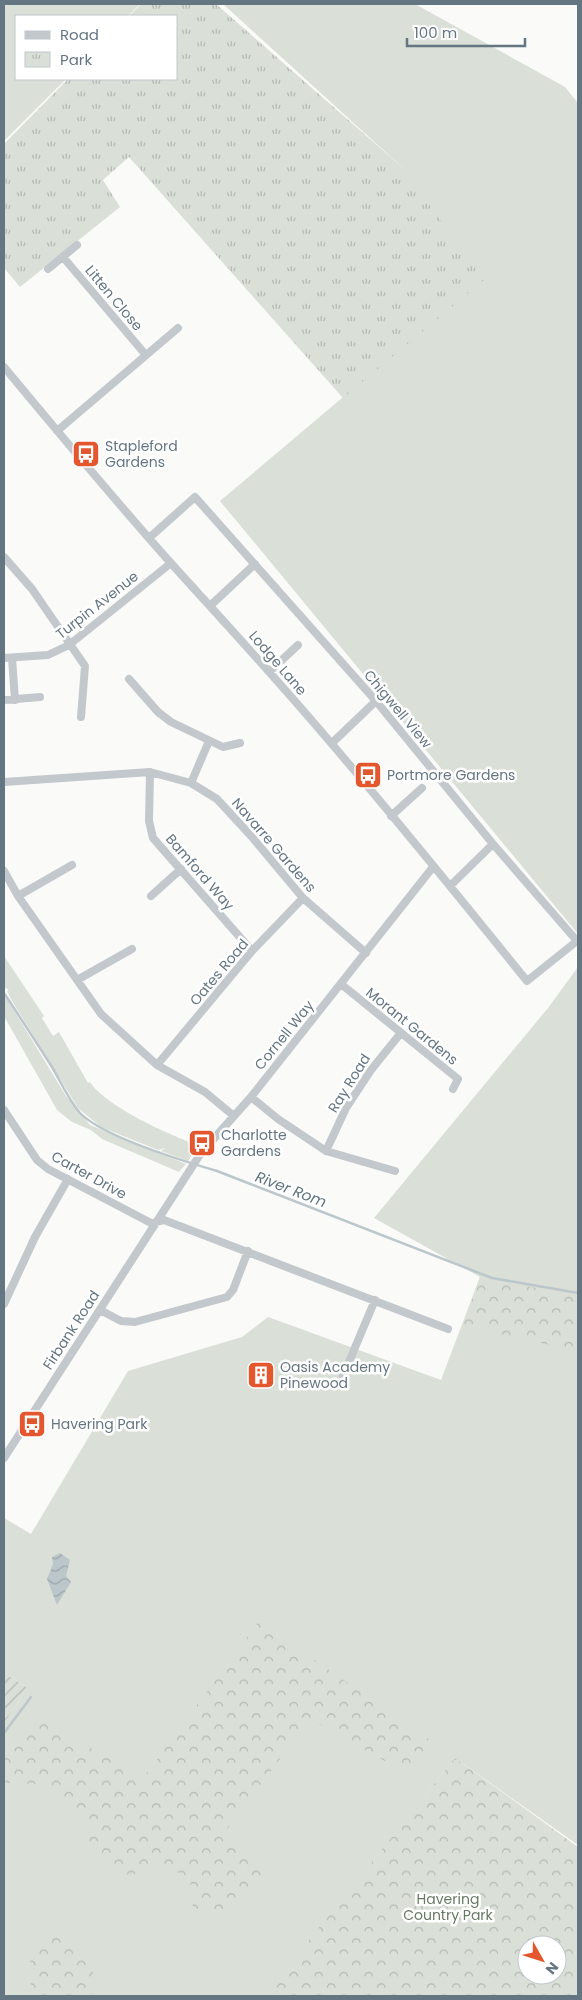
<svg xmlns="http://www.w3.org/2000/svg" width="582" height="2000" viewBox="0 0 582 2000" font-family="Poppins,sans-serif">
  <defs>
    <pattern id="forest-crowns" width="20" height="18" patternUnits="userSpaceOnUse" patternTransform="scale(1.25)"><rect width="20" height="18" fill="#dadfd7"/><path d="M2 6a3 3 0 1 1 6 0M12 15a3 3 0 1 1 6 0" fill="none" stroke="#b4b9b4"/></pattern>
    <pattern id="park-tufts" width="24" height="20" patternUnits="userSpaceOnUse" patternTransform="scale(1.25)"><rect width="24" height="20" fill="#dadfd7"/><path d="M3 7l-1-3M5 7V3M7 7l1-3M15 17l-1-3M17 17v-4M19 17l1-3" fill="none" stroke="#b4b9b4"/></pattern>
    <pattern id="garden-furrows" width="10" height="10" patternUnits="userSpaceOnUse" patternTransform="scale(1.25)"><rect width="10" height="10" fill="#dadfd7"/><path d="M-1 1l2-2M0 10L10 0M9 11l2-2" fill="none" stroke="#b4b9b4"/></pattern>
    <pattern id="water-waves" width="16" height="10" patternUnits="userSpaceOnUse" patternTransform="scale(1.25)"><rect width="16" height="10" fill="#bbc7cb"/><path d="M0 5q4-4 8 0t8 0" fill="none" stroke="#9ca6aa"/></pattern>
  </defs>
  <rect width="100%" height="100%" fill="#fafaf8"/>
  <path fill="#dadfd7" d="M4,4H140L128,16H16V79H66L4,141Z
    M223,4H415L565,87L578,103V934L220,501L463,296L403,168Z
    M4,956L44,1016L42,1018L53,1036L59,1032L88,1083L90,1082C105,1106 171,1136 198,1145L188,1161L161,1151L165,1148L158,1150L101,1127L78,1108L12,1001L7,991L9,990L4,987Z
    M578,967V1845L455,1758L274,1985L280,1996H4V1723L28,1688L4,1673V1518L31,1534L128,1371L242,1337L268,1317L441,1380L480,1277L374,1218L548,1008Z
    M4,994L66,1096L90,1125L186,1164L179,1172L102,1139L91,1130L72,1122L57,1110L4,1016Z"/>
  <path fill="url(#forest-crowns)" fill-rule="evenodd" d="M480,1277L578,1296V1351L462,1326Z
    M259,1621L434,1743L410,1775L310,1719L225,1832L268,1873L247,1901L218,1920L193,1907L190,1880L155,1858L131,1877L91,1849L86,1821L44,1784L4,1783V1759L34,1717L144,1777Z
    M455,1758L578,1847V1996H280L273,1985ZM527,1945H557V1975H527Z
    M49,1934L70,1940L93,1962V1996H37L31,1989L30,1957Z"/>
  <path fill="url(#park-tufts)" d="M141,4H216L403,168L484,280L343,398L129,157L103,180L120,207L20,287L4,268V144L68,79H176V16H129Z"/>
  <path fill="url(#garden-furrows)" d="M4,1673L28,1688L4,1723Z"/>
  <path fill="url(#water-waves)" d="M60,1553L70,1560L66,1576L71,1582L57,1605L47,1579L53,1564L52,1557Z"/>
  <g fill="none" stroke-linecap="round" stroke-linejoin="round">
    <path stroke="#bbc7cb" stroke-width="2.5" d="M4,993C20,1017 36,1042 52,1067C61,1082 68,1099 80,1113C103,1137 183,1161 217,1171L492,1278L578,1293
      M4,1733L31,1697"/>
    <path stroke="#c3c8cc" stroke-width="8" d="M63,257L145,354
      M48,269L77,245
      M4,367C58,432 113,498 169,561C224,622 279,681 331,743C398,821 462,901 527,981L577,941L493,844L376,701L195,497L149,538
      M57,431L178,328
      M4,557L32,589L85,666L81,717
      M211,605L255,564
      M4,658L48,655L69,645L171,563
      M12,658L15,700
      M269,672L298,645
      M129,679L158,712L171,722L223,747L240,743
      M4,700L40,697
      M332,743L376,701
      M150,772L149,821L153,838L252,951
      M4,782L150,772L191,783L217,799L252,837L303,898L366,953
      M191,783L209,741
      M391,816L422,788
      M4,871L18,896L101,1014L157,1065L205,1092L234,1116
      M450,886L493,844
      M18,896L72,865
      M151,896L181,869
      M77,980L132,949
      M341,984L458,1079L453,1089
      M157,1065L252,951L303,898
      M251,1097L278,1119L326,1151L395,1171
      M4,1110L37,1160L48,1169L151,1223L164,1220L448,1329
      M326,1151L346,1108L371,1070L400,1034
      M4,1304L35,1237L68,1179
      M100,1310L121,1321L135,1322L227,1297L233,1290L248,1251
      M343,1376L375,1300
      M4,1458L201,1153L251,1097L433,867"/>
  </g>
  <defs>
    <g id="bus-square" transform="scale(1.4375)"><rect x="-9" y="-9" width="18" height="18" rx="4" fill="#e4572e" stroke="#fff"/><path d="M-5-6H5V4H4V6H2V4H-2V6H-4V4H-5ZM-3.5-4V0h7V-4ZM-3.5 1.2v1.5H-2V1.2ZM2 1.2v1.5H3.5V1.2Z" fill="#fff"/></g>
    <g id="building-square" transform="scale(1.4375)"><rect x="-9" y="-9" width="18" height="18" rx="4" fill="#e4572e" stroke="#fff"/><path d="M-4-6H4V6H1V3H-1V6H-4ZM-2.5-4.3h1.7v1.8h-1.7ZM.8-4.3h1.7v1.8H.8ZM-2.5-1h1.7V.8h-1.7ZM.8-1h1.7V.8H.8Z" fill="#fff"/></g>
  </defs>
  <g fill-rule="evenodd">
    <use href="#bus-square" x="86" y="454"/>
    <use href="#bus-square" x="368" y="775"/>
    <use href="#bus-square" x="202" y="1143"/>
    <use href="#building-square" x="261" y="1375"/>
    <use href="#bus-square" x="32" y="1424"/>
  </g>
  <g text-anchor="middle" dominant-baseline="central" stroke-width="5" stroke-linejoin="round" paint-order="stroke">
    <g font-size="14" fill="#657683" stroke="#fff">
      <text transform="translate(114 298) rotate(50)">Litten Close</text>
      <text transform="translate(97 605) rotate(-38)">Turpin Avenue</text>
      <text transform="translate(278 663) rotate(49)">Lodge Lane</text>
      <text transform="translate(398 709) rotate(50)">Chigwell View</text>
      <text transform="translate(274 845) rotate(49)">Navarre Gardens</text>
      <text transform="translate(200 872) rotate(49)">Bamford Way</text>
      <text transform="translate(219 972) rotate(-50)">Oates Road</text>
      <text transform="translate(412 1026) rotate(39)">Morant Gardens</text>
      <text transform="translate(284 1035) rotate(-51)">Cornell Way</text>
      <text transform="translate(349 1083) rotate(-58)">Ray Road</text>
      <text transform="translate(89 1175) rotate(29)">Carter Drive</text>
      <text transform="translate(71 1330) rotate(-57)">Firbank Road</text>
    </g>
    <g font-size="14" fill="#657683" stroke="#fff" text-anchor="start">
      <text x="105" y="446">Stapleford<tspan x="105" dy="16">Gardens</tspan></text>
      <text x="387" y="775">Portmore Gardens</text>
      <text x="221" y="1135">Charlotte<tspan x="221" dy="16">Gardens</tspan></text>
      <text x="280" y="1367">Oasis Academy<tspan x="280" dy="16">Pinewood</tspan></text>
      <text x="51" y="1424">Havering Park</text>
    </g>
    <g font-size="14" fill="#687a64" stroke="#fff">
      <text x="448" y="1899">Havering<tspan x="448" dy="16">Country Park</tspan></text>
    </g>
    <g font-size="15" font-style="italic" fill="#60757c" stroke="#fff">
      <text transform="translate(291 1189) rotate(21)">River Rom</text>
    </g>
  </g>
  <rect width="582" height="2000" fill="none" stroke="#657683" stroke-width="10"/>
  <rect x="15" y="15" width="162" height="65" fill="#ffffff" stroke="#c1c8cd"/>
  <rect x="25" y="31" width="25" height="8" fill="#c3c8cc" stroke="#c1c8cd"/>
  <text x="60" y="40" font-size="15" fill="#657683">Road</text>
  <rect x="25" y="52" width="25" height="15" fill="url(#park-tufts)" stroke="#c1c8cd"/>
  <text x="60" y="65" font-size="15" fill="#657683">Park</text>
  <g transform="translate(542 1960) rotate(129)"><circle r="24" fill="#ffffff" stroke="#c1c8cd"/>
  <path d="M0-4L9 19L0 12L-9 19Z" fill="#e4572e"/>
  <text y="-8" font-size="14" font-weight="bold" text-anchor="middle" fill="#657683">N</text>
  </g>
  <path d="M407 38v8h118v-8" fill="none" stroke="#657683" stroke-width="2.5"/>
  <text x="414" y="38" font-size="15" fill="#657683" stroke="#ffffff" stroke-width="4" paint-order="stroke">100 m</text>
</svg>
